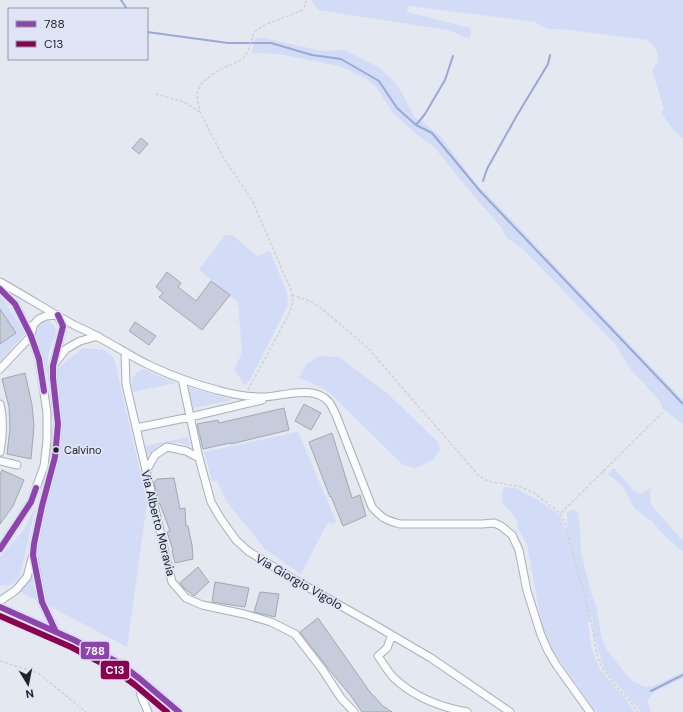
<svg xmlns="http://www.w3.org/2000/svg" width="683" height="712" viewBox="0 0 683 712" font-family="'DM Sans',sans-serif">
  <rect width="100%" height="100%" fill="#e4e8f1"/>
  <path fill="#d2dcf6" d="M311,0H683V139L675,132L661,113L664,109L652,70L658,61L657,51L648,40L560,29H548L535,22L408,6L407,12L470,28L471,33L469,39L448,30L318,10Z
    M257,38H263L323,51L344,50L378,67L391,78L402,93L415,118L423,122L440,136L478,186L486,193L683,400V424L663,409L660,401L631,370L615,344L524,250L506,237L501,227L468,189L434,147L414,132L393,113L376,87L367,79L340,66L279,54L252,53L254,41Z
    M225,235H232L257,256L270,251L287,293L288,305L250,380L245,385L234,369L242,353L238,302L199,270Z
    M0,296L7,305L25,333L0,362Z
    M49,321L53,325L56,330C55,338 51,344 49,352C47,360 48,368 48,376L36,334C36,324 40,322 49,321Z
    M83,348L104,350L114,358L147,502L127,647L42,602L34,544L55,457L57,369Z
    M320,356L339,357L387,393L439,443L440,450L433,460L415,468L403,465L329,392L314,384L299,378L306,364Z
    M143,369L176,383L133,392C131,378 131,376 143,369Z
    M188,387L233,400L193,408Z
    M298,432L336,521L334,524L328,522L301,574L265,549L227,502L217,481H212L204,452Z
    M188,437L190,447C175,438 157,443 147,457L145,446Z
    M614,468L634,491L641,494L651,488L650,497L651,505L683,541V552L663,534L653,522L635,509L622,486L613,478L607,474L612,469Z
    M505,487L515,488L537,500L559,514L567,533V512L574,509L578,513L580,530L581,552L591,592L596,606L602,639L607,650L630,679L642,686L647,687L654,686L683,672V678L654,692L647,700L651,712H641L638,708L605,671L594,637L592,616L588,623L591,646L600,670L623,696L635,712H596L544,638L527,544L517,527L518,521L503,503L502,492Z
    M36,505L20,576L15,582L8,586L0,585V557L24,529Z
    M30,573H33V584L38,598L36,600L20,592L26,584Z"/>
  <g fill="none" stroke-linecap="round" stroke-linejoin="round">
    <path stroke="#9aa9d4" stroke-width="2" d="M121,0L127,9
      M147,32L228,43H271L312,55L341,59L379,81L397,108L416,125L432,133L480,191L683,404
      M416,125L425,114L445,80L453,56
      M483,181L487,169L516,117L548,64L550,55
      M651,691L683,675"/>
  </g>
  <path fill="#c6ccdc" stroke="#a4a7ad" d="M141,138L148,144L139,154L132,148Z
    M167,272L181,283L178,287L196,301L211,281L230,295L202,330L159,297L163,293L156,287Z
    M0,309L16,333L0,344Z
    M135,322L156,336L149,345L129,331Z
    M25,373L32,405L34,426L31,459L7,454L10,428L9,407L2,379Z
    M304,404L321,413L311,430L295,421Z
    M284,408L289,430L231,444L230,443L203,449L197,424L218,420L219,423Z
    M332,433L352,498L360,495L366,516L343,526L331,496L330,497L309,442Z
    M2,470L24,480L13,506L0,524V475Z
    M174,478L180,509L185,508L186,526H188L192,545L193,559L175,563L172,551L173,550L167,532L170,531L160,504H159L154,482L157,479Z
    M198,567L209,582L194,596L184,588L180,583Z
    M215,582L249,588L245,607L212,602Z
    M260,592L279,594L275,617L254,612Z
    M318,618L370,692L383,706L392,712H362L351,696L327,667L300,632Z"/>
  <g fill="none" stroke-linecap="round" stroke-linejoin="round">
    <g stroke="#abaeb4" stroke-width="9">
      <path id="minor" d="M0,282C25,296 49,311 74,325C82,329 90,332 98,337C116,346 133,358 151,366C172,376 194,384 217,390C231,394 247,397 262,397C282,397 313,384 329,402C332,406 334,411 336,415L372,507C382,518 385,520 400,524H482L494,523L501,526L512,535L519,550L527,591L541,635L548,651L557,666L590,712
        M0,289L15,304L31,336L39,359L47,413V441L44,466L31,502L0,549
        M125,352L126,384L170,574L172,582L186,598L202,605L244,614L271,622L295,634L322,669L341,698L354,712
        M55,363L66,349L80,341L98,336
        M0,369L31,336L33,325L39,319L46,316L58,315
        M182,379L199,458L211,502L221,519L236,540L248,551L295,580L373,624L431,658L510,712
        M0,404C4,420 3,435 0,452
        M136,428L190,417L262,400
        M0,461L17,465
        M146,471L155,455L167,447L186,451L199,458
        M34,558L42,602L56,632
        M0,601L16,590L27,577L33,555L34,544L42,506L55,457L58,424L53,378V366L63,326L58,316
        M0,607L74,640L119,663L140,679L179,712
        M392,635L387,648L378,656C383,663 388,672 394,678C414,697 440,707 467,712
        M140,679C138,693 143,700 148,712"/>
    </g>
    <path stroke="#d0d2d4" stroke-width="1.5" stroke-dasharray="3 2" stroke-linecap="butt" d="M156,94L184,102L200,112
      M292,295L310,301L321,308L367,347L479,476L488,481L521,487L534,493L560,513L565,523C573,556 583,588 591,621C595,638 594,654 603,669C613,685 628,697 638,712
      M248,390L289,314L293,302L291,290L252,200L223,157L200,112L197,97L198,91L201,84L209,77L219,70L241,60L245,57L249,48L254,32L257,30L267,24L301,11L306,5V0
      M603,470L604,476
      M561,513L662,413
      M0,661L38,673L86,712"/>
    <use href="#minor" stroke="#fbfcfd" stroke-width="7"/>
    <g stroke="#dfe5f6" stroke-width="9">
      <path id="bus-1" d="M0,289L15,304L31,336L39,359L44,391
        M0,549L31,502L36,488
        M0,607L74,640L119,663L140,679L179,712
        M56,632L42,602L33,555L34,544L42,506L55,457L58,424L53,378V366L63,326L58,315"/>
    </g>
    <g stroke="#dfe5f6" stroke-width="9">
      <path id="bus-2" d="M0,616L71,647L115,670L135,685L167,712"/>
    </g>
    <use href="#bus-1" stroke="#8e44ad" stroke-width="6"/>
    <use href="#bus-2" stroke="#8b004f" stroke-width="6"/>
  </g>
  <circle fill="#202329" stroke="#dfe5f6" stroke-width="1.5" cx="56" cy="450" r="3.5"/>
  <g text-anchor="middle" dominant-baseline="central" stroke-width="3.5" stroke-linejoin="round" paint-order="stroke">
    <g font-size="11" fill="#202329" stroke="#dfe5f6" text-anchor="start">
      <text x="64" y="450">Calvino</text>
    </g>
    <g font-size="12" fill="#202329" stroke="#dfe5f6">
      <text transform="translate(158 523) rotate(76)">Via Alberto Moravia</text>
      <text transform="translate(299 582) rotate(30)">Via Giorgio Vigolo</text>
    </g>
  </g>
  <g stroke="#dfe5f6" stroke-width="1.5">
    <rect x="80" y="641" width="30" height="19" rx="4" fill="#8e44ad"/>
    <rect x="100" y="660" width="30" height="20" rx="4" fill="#8b004f"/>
  </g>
  <g font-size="11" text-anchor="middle" font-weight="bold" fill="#fff">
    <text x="95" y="655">788</text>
    <text x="115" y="674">C13</text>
  </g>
  <rect x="8" y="8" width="140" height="52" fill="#dfe5f6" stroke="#9397a4"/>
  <rect x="16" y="21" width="20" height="6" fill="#8e44ad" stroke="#9397a4"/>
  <text x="44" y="28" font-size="12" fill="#202329">788</text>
  <rect x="16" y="41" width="20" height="6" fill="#8b004f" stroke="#9397a4"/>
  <text x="44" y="48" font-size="12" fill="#202329">C13</text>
  <g transform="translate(28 684) rotate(170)" stroke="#dfe5f6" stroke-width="3" paint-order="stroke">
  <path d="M0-3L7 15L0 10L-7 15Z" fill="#202329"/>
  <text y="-6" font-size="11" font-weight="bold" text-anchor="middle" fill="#202329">N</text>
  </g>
</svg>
